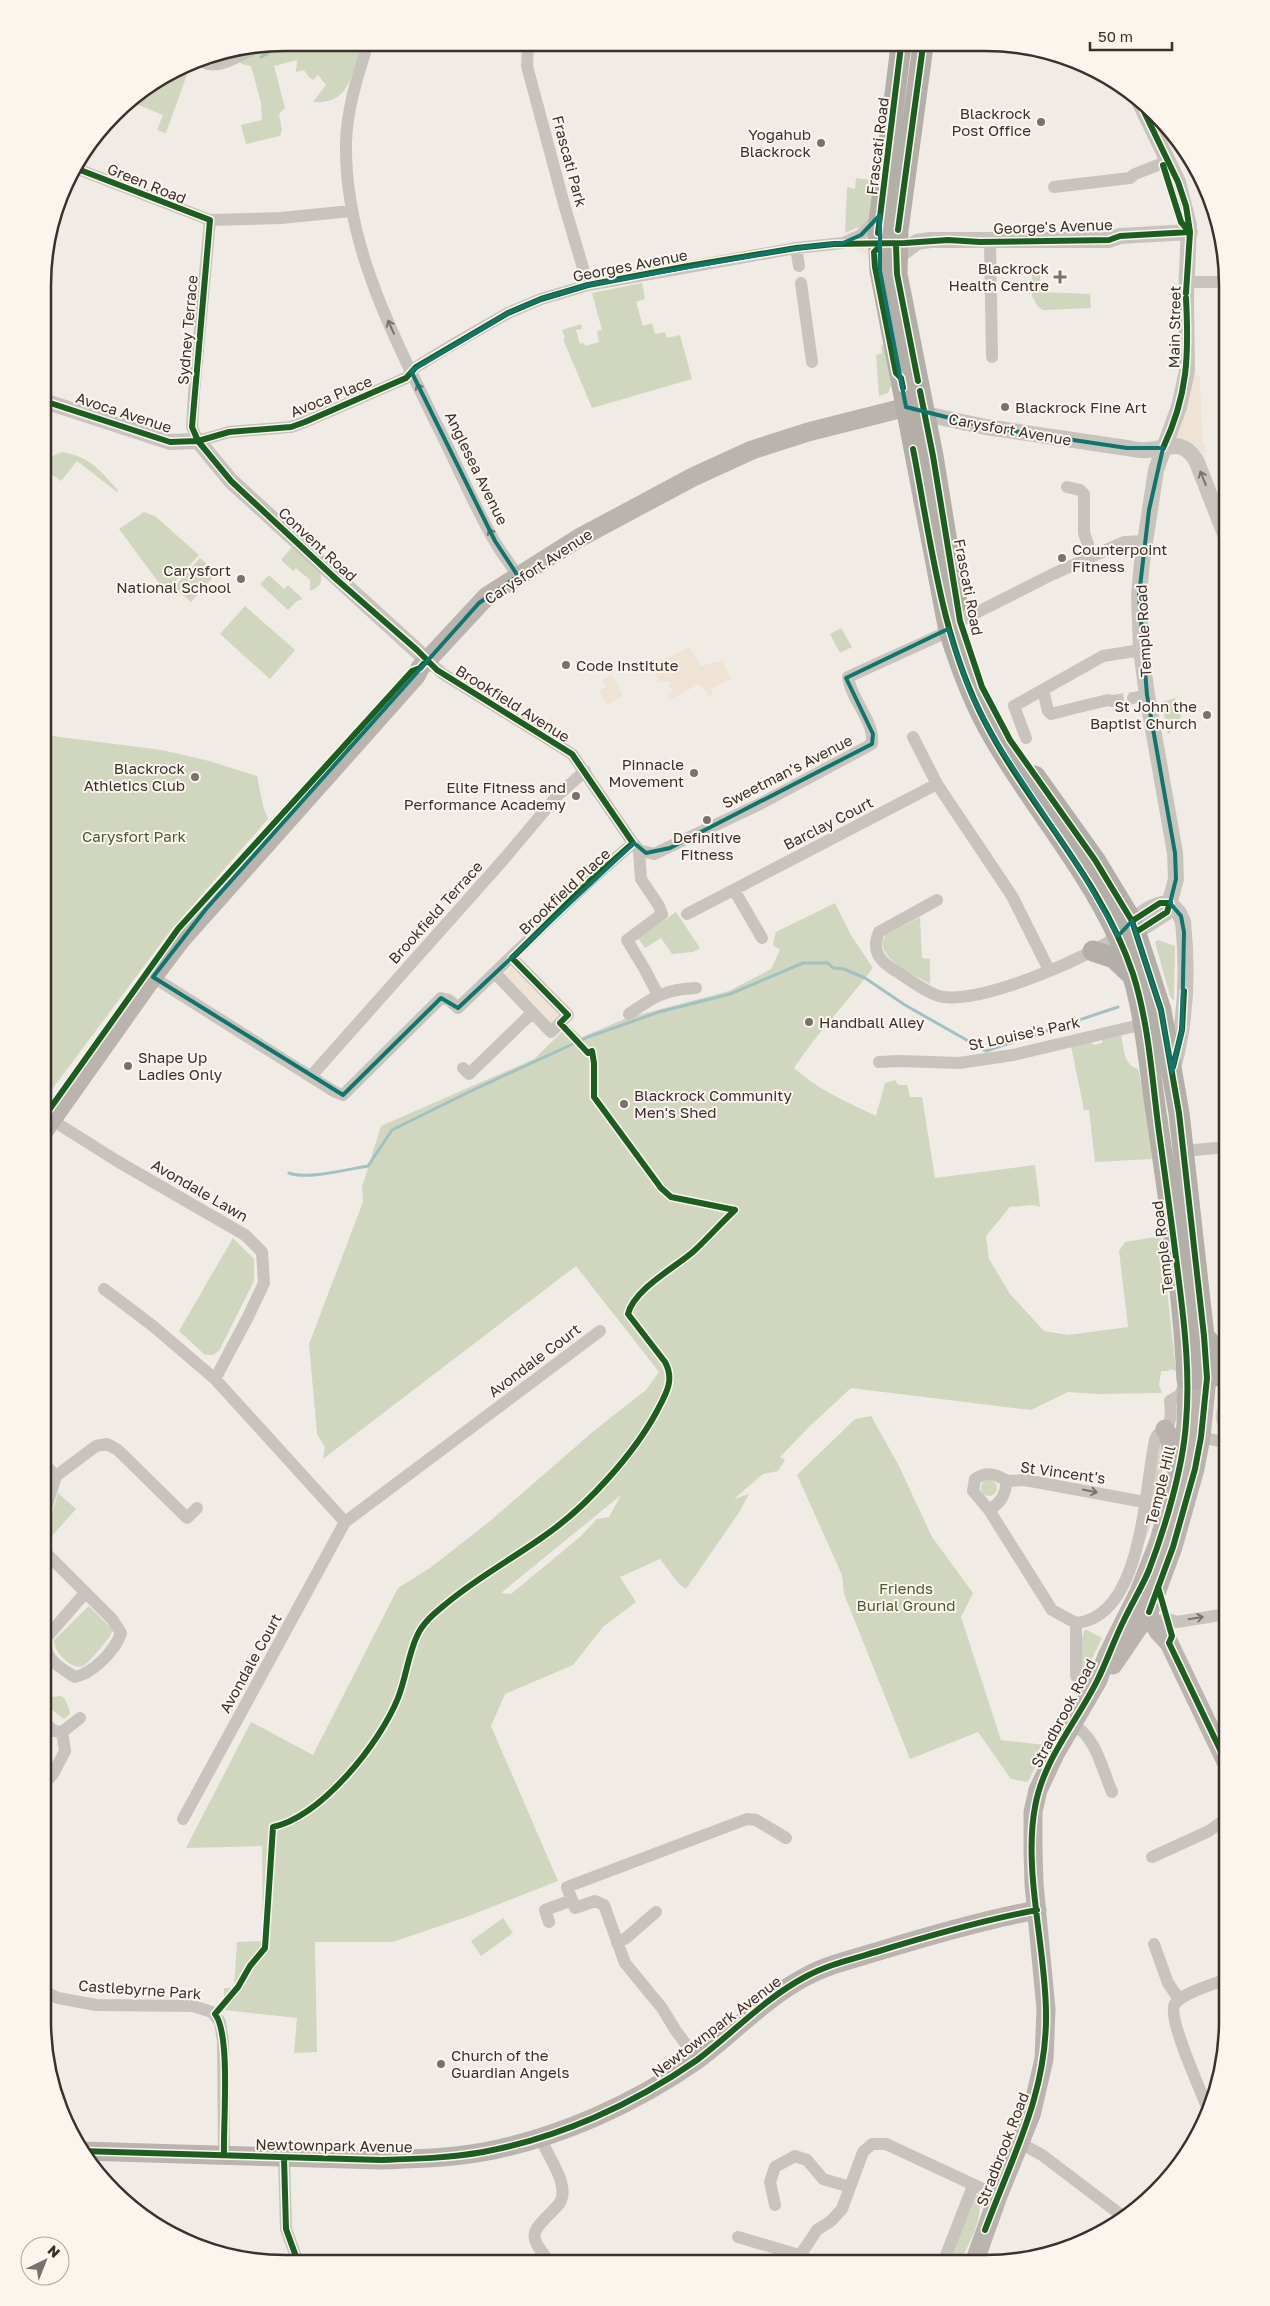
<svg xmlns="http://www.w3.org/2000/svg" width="1270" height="2306" viewBox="0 0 1270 2306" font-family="'Golos Text',sans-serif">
  <rect width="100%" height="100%" fill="#f0ebe5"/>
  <path fill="#d1d6bf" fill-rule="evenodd" d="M285,43H362C351,71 352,105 313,102L326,85L318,75L313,80L309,77L304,70L296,72L297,60L274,66L285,108L279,114L282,130L280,136L246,144L241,125L262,120L261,103L251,66L241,64V61L272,45Z
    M189,63H191L166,133L157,130L163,115L128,101Z
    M856,178L872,180L875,184L873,214L863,229L856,228L845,233L847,187L855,189Z
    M1032,273H1040V292L1090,294L1091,308L1043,310L1038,307L1032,296Z
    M642,283L645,299L636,302L643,326L652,323L655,334L665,332L667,338L680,335L692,379L592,408L563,339L565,338L562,330L581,324L582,329L576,330L580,344L584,343L585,346L599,342L597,331L602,330L592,293Z
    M885,344L891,386L888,393L879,396L876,355L882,353L881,345Z
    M62,452C91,457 99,470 118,490L117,492L77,461L61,481L44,469V460Z
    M144,512L155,516L199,555L168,589L162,587L119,529Z
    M292,547L321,574C323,585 318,587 310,591V580L296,568L293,571L281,560Z
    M200,558L217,573L191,602L174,587Z
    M269,575L284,589L288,585L303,599L297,601L288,610L260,584Z
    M245,606L295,650L270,679L220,634Z
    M841,628L852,647L840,653L830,634Z
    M1175,698L1181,715L1177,727L1168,734L1162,702Z
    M44,735L162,750L209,761L257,776L263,806L268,819L171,930L47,1096L44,1097Z
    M835,903L851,935L873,968C847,1002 818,1032 794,1068C818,1090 847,1102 876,1116L885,1083L895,1080L898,1085H907L910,1097H922L935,1178L1035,1165L1040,1207L1034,1205L1010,1207L986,1236L989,1259L1010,1294L1044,1331L1068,1335L1128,1327L1119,1251L1125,1242L1161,1236L1176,1371L1169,1369V1371H1161L1159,1385L1162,1393L1097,1394L1068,1392L1031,1410L851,1388L810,1426L780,1457L785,1460L778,1471L763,1474L734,1499L749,1494L738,1514L686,1589L679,1584L660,1559L620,1577L636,1602L603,1627L573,1665L505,1694L491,1726L558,1881L461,1919L463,1918L393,1942H315L317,2052L294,2053L297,2018L224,2010V1988H234L237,1942L263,1941L262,1846L186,1848L251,1722L313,1755L398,1588L430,1568L489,1522L595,1430L646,1390L659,1372L576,1266L323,1459L325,1447L317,1434L309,1344L363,1202L362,1187L381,1126L534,1059L569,1025L582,1037L627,1018L729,991L771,969L780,950L773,945L776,932ZM621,1495L609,1517L597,1519L581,1536L511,1594L501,1593Z
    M676,912L700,948L693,952L672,954L661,938L645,948L638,938Z
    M920,917L922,958L930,959V984C916,975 870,957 886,935Z
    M1158,940L1175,946L1174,1001L1170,996L1155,942Z
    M1121,1035C1124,1047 1123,1065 1138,1069L1147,1108L1152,1159L1095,1162L1089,1110H1084L1071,1046L1091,1042L1094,1045L1102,1043V1040Z
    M233,1238L254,1259V1281L220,1349C215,1355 212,1356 204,1354L179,1331Z
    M1227,1396V1434C1211,1426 1213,1406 1227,1396Z
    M871,1416L898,1464L932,1537L973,1593L961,1617L1001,1740L1046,1745L1028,1782L1011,1779L978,1732L910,1759L844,1594L842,1575L797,1475L855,1419Z
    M1161,1442C1168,1481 1150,1522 1139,1560Z
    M981 1488a8 8 0 1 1 16 0a8 8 0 1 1-16 0Z
    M58,1493L76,1509L50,1538L49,1524Z
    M89,1606L113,1630C110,1638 90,1662 83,1666C75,1669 67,1662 62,1657C57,1651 54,1647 54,1640Z
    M1085,1629L1102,1638L1085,1673L1082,1672V1638Z
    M60,1696C66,1697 69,1708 70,1714L64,1719L52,1710V1697Z
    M503,1918L513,1933L481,1956L471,1941Z
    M976,2193C988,2214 968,2243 960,2263H947Z"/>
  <path fill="#eee3d5" d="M872,230L873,262L864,253L850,246Z
    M1194,375L1200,376L1202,439L1206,451L1204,454L1176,439L1175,436Z
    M690,647L700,666L722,661L731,679L711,689L713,694L710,696L699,684L670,700L665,692L671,694L672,688L669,687L670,682L659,681L655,672L656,666L660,661Z
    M612,675L623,696L607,705L599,690L606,687L602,680Z
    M514,965L563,1016L552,1026L503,975Z"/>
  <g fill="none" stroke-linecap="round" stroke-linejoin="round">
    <path stroke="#a1c2c1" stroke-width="3" d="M261,57L287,43
      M289,1173C306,1180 349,1169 368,1166L392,1130L473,1090L588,1037L659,1012L730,994L803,963H828L833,968L844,969L865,978L905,1005L986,1051L1118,1007"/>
    <path stroke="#ccc6c0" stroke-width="12" stroke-dasharray="12 6" stroke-linecap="butt" d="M1112,701L1133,698"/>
    <path stroke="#c9c3be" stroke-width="12" d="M368,43C358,75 347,108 346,142C344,243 393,335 436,423C456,462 473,504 495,542C502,554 511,565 518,576
      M528,44L527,66L564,204L588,285
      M205,63C220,69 241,55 255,48
      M75,168L210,220L281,218L351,211
      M1054,187L1130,178L1135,174L1168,161
      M210,220L194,393L192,427L198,441L229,432L291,427L305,422L406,378L416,367L452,345L508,313L541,299L588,285L796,248L843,243L861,235L878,218
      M990,242L992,357
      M796,248L799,266
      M1187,282H1227
      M801,283L812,362
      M1067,487L1080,490L1084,494V533L1092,556
      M960,621L1051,575L1124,542L1144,541
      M427,660L443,674L572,754L633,843L639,850L654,854L760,804L872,744C875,721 851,700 848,677L949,631
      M1043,690L1048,711L1051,714L1075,708
      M1133,698L1147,695
      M1079,707L1108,700L1112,701
      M913,737L937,784L1012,896L1049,970
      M1026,738L1014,706L1103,656L1141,650
      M639,850L641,879L659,906L662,914L627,940L644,968L658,995
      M734,890L762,938
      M937,900L879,932C871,951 879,961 896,971C907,978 931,996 943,997C986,1002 1082,960 1118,936
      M687,914L937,784
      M495,973L551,1032L568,1015L512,958
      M153,977L335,1092L343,1095L441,998L449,1000L458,1008L592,879L633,843
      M629,1014C653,997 666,989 696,988
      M879,1062L900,1061L959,1063L1013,1055L1144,1024
      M463,1068L469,1074L532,1013
      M312,1075L504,859L557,796L585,771
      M44,1115L117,1161L245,1235L262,1252L264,1283L248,1317L215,1379
      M1183,1151L1227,1147
      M104,1289L153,1326L215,1379L345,1522L183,1819
      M1201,1437L1227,1443
      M56,1476L96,1446L107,1444L118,1450L187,1518L197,1508
      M1007,1481C1005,1495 1001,1503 989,1510L1052,1610L1076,1623C1143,1617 1144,1490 1155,1440C1157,1432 1162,1432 1167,1427C1172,1420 1171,1409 1170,1401L1180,1395L1185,1384
      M1007,1481L1025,1480L1144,1502
      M989,1510L973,1491L975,1479C986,1471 996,1474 1007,1481
      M43,1518L56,1476L43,1463
      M345,1522L600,1331
      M43,1550L112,1619L121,1633C115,1651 93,1673 75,1677C59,1667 42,1658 46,1638L85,1593
      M1165,1618L1177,1622L1227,1614
      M1076,1623V1676
      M43,1721L54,1731L62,1732L80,1718
      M1072,1724C1096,1736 1102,1769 1112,1792
      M43,1785L53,1774L65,1751L62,1732
      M1152,1857L1209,1831L1227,1818
      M549,1922L545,1910L572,1900
      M617,1943L626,1938L656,1912
      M1154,1944L1168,1983L1179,1999
      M43,1991L58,1998L96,2005L193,2006L212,2012L220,2022L223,2041L224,2154
      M697,2059L676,2031L662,2008L625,1963L604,1905L595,1901L575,1908L567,1887L747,1819L756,1820L786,1838
      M1209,2113C1203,2094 1166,2017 1175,2004C1182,1993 1214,1984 1227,1979
      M540,2137C546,2154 572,2186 559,2204C535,2231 523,2231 550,2262
      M1020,2143L1042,2155L1125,2218
      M284,2158L286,2229L298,2262
      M775,2205L770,2182L775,2167L795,2156L807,2160L823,2179L850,2187
      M738,2237L799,2255
      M795,2263L817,2230L831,2221L842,2209L863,2152L872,2144H886L998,2196
      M943,2263L973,2186"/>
    <path stroke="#c9c3be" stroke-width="16" d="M897,257L917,242L930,240H1109L1120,236L1190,232
      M44,401L170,442L198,441L231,481L427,660
      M925,414L986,427L1127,448C1133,449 1140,451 1147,450C1167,449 1181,437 1196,460L1227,539
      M1125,929C1136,917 1153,903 1170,903L1179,913L1183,922C1188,970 1186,1022 1173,1068
      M1125,935L1136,932L1167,912L1176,879L1175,853L1147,695L1141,650L1139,595L1142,562L1156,470L1179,407L1187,371L1186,298L1189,225L1178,182L1137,97"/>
    <path stroke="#bab3ae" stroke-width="19" d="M44,1131L153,977L181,940L416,676L420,668L487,596L579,538L693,477L752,450L808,432L903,408L919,412
      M1165,1429C1173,1440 1169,1454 1175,1467
      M1142,1604L1158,1631L1169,1643L1227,1764
      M1113,1665L1149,1612L1173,1547L1195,1469L1201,1437L1207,1378
      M81,2151L381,2160C415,2159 449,2158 483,2152C559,2138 634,2104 697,2060C733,2033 764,1999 805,1977C827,1965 852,1959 876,1952C928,1936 983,1920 1037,1910
      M974,2263L998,2196L1031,2115L1044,2059L1046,2009L1034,1884L1033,1850V1812L1038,1790L1055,1754L1098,1680L1107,1656L1139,1592L1159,1541L1183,1452L1186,1423L1187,1380"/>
    <path stroke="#b4aea8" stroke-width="21" d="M901,46L878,230L880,271L949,631C961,668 974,704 994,738C1033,805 1085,865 1118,936C1144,991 1147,1053 1156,1112C1169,1201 1183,1290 1187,1380L1227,1374
      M923,46L898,230L897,274L933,456L957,604
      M1035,776L1095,860L1132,921L1161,1010L1179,1113L1204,1336L1207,1378
      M1093,951L1114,958L1132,975
      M1204,1336L1218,1352L1227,1359"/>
    <g stroke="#fbf5ee" stroke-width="9">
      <path id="cycleway" d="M1137,97L1178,182L1186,206L1190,232L1186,293
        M1163,165L1181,222L1186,228
        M75,168L210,220L192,427L198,441L231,481L336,579L417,650L437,670L572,754L633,843L592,879L512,958L568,1015L560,1023L588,1053L592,1051L594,1063V1097L661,1188L671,1197L735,1210
        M898,230L923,46
        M878,233L901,46
        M896,245L897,274L918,381
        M878,248L874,252L875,267L896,373L901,378L903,388
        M920,391L933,456L960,621L982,687L1010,740L1095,860L1132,921L1161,1010L1179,1113L1204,1336L1207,1378L1201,1437L1195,1469L1173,1547L1149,1612
        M44,401L170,442L198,441L229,432L291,427L305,422L406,378L416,367L508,313L541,299L588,285L688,266L796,248L834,244L905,243L948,240L980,242L1109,240L1120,236L1190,232
        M1163,448C1188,395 1189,355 1186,298
        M913,449C931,541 941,638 985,722C1030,809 1102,880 1133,974C1149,1024 1152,1080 1159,1132C1166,1182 1173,1232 1179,1282C1185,1329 1190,1376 1186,1423C1183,1468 1165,1528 1149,1570C1142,1587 1132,1603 1124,1620C1114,1640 1107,1661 1097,1681C1076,1723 1043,1760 1035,1807C1023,1871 1046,1949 1046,2014C1047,2094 1012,2157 985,2230
        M1132,921L1160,903H1170L1167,912L1136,932
        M1173,1067L1182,1030L1184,991
        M44,1117L178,929L412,671L420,668L427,660
        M1158,1587L1172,1636L1169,1643L1227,1764
        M81,2151L381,2160C415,2159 449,2158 483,2152C559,2138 634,2104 697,2060C733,2033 764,1999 805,1977C827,1965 852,1959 876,1952C928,1936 983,1920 1037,1910
        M224,2154C223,2125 231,2034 215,2014L238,1987L250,1966L265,1948L273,1827C322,1816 380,1743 398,1698C406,1678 408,1655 417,1636C423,1622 436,1612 447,1603C478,1577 514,1558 547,1534C587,1506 634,1454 657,1411C666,1394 675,1380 665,1362L628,1314C634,1289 676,1267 694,1251C708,1238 721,1223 735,1210
        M284,2158L286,2229L298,2262"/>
    </g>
    <use href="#cycleway" stroke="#1b5e20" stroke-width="6"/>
  </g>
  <defs><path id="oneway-shaft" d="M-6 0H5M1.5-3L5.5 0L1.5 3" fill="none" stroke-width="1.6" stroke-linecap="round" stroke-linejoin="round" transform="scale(1.25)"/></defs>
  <g stroke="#7b726d">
    <use href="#oneway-shaft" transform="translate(391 327) rotate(-114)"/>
    <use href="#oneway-shaft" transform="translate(420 390) rotate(-116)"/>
    <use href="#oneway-shaft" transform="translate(1203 478) rotate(-112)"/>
    <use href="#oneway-shaft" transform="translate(492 535) rotate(-117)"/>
    <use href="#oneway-shaft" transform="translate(1090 1491) rotate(12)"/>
    <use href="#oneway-shaft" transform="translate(1196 1618) rotate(-9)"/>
  </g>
  <path fill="none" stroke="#0f766e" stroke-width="4" stroke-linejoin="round" d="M880,215V271L906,407L986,427L1127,448H1163L1149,510L1139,595L1147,695L1175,853L1176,879L1170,903L1181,916L1184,932L1182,1030L1172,1072L1161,1010L1132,921L1118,936L1080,869L993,737L970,692L948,629L846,678L873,734L872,744L670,848L646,853L634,843L458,1008L441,998L343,1095L153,977L206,909L479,603L518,576L495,541L411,371L508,313L541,299L588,285L796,248L843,243L861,235Z"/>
  <g fill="#7a716c" stroke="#fbf5ee" stroke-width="2">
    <circle cx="1041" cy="122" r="5"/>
    <circle cx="821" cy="143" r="5"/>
    <path d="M1057.5 269.5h5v5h5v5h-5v5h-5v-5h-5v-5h5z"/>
    <circle cx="1005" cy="407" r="5"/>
    <circle cx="1062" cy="558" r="5"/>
    <circle cx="241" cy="579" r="5"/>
    <circle cx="566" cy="665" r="5"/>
    <circle cx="1207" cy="715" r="5"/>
    <circle cx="694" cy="773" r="5"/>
    <circle cx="195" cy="777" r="5"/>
    <circle cx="576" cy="796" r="5"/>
    <circle cx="707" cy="820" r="5"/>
    <circle cx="809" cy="1022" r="5"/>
    <circle cx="128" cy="1066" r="5"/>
    <circle cx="624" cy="1104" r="5"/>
    <circle cx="441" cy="2064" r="5"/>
  </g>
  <g text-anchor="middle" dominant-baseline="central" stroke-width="4" stroke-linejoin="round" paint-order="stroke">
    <g font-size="15" fill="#3b302b" stroke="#fbf5ee" text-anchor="end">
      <text x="1031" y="113">Blackrock<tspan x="1031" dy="17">Post Office</tspan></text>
      <text x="811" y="134">Yogahub<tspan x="811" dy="17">Blackrock</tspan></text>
      <text x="1049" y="268">Blackrock<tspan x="1049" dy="17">Health Centre</tspan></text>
      <text x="1015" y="407" text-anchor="start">Blackrock Fine Art</text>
      <text x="1072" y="549" text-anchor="start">Counterpoint<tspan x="1072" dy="17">Fitness</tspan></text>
      <text x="231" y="570">Carysfort<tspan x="231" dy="17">National School</tspan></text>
      <text x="576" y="665" text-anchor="start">Code Institute</text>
      <text x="1197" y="706">St John the<tspan x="1197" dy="17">Baptist Church</tspan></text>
      <text x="684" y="764">Pinnacle<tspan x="684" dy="17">Movement</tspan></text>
      <text x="185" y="768">Blackrock<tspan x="185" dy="17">Athletics Club</tspan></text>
      <text x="566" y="787">Elite Fitness and<tspan x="566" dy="17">Performance Academy</tspan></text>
      <text x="707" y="837" text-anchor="middle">Definitive<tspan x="707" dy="17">Fitness</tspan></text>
      <text x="819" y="1022" text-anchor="start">Handball Alley</text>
      <text x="138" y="1057" text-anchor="start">Shape Up<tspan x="138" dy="17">Ladies Only</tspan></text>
      <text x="634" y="1095" text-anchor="start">Blackrock Community<tspan x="634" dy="17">Men's Shed</tspan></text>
      <text x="451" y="2055" text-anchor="start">Church of the<tspan x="451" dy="17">Guardian Angels</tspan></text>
    </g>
    <g font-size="15" fill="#3b302b" stroke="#fbf5ee">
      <text transform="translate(877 146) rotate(-83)">Frascati Road</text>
      <text transform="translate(570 161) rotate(75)">Frascati Park</text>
      <text transform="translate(147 183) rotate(22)">Green Road</text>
      <text transform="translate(1053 226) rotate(-2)">George's Avenue</text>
      <text transform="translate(630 265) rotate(-11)">Georges Avenue</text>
      <text transform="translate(1174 327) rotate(-89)">Main Street</text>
      <text transform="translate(187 330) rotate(-85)">Sydney Terrace</text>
      <text transform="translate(331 396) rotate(-22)">Avoca Place</text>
      <text transform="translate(124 412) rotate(18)">Avoca Avenue</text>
      <text transform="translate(1010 429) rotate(10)">Carysfort Avenue</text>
      <text transform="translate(477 468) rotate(64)">Anglesea Avenue</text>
      <text transform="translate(318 544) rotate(43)">Convent Road</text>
      <text transform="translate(538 566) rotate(-33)">Carysfort Avenue</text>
      <text transform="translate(969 587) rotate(79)">Frascati Road</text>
      <text transform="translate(1143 631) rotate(-93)">Temple Road</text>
      <text transform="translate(513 703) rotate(32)">Brookfield Avenue</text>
      <text transform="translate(787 771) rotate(-27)">Sweetman's Avenue</text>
      <text transform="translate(828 823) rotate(-27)">Barclay Court</text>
      <text transform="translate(564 891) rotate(-43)">Brookfield Place</text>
      <text transform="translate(435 912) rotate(-48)">Brookfield Terrace</text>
      <text transform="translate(1024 1033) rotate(-12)">St Louise's Park</text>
      <text transform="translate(200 1190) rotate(30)">Avondale Lawn</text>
      <text transform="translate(1162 1247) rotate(-97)">Temple Road</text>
      <text transform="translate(534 1360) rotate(-37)">Avondale Court</text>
      <text transform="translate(1063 1472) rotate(8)">St Vincent's</text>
      <text transform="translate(1160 1485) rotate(-76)">Temple Hill</text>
      <text transform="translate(250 1663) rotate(-61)">Avondale Court</text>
      <text transform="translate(1063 1713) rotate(-62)">Stradbrook Road</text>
      <text transform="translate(140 1989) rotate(4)">Castlebyrne Park</text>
      <text transform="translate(716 2026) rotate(-37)">Newtownpark Avenue</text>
      <text transform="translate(334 2145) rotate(1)">Newtownpark Avenue</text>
      <text transform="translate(1002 2149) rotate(-69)">Stradbrook Road</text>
    </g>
    <g font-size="15" fill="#4a5a2e" stroke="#fbf5ee">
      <text x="134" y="836">Carysfort Park</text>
      <text x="906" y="1588">Friends<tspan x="906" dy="17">Burial Ground</tspan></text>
    </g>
  </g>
  <path d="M0 0H1270V2306H0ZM285 51H985A234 234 0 0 1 1219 285V2021A234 234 0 0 1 985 2255H285A234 234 0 0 1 51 2021V285A234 234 0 0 1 285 51Z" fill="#fbf5ee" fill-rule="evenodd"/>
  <path fill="none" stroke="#3b302b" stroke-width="2.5" d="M285 51H985A234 234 0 0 1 1219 285V2021A234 234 0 0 1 985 2255H285A234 234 0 0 1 51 2021V285A234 234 0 0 1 285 51Z"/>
  <g transform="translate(45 2261) rotate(43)"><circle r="24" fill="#fbf5ee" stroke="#aea6a0"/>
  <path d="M0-4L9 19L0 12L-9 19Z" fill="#7a716c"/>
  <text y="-8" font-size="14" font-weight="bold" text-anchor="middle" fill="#3b302b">N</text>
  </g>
  <path d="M1090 42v8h82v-8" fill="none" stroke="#3b302b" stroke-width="2.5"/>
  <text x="1098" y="42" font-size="15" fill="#3b302b" stroke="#fbf5ee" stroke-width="4" paint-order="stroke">50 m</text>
</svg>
